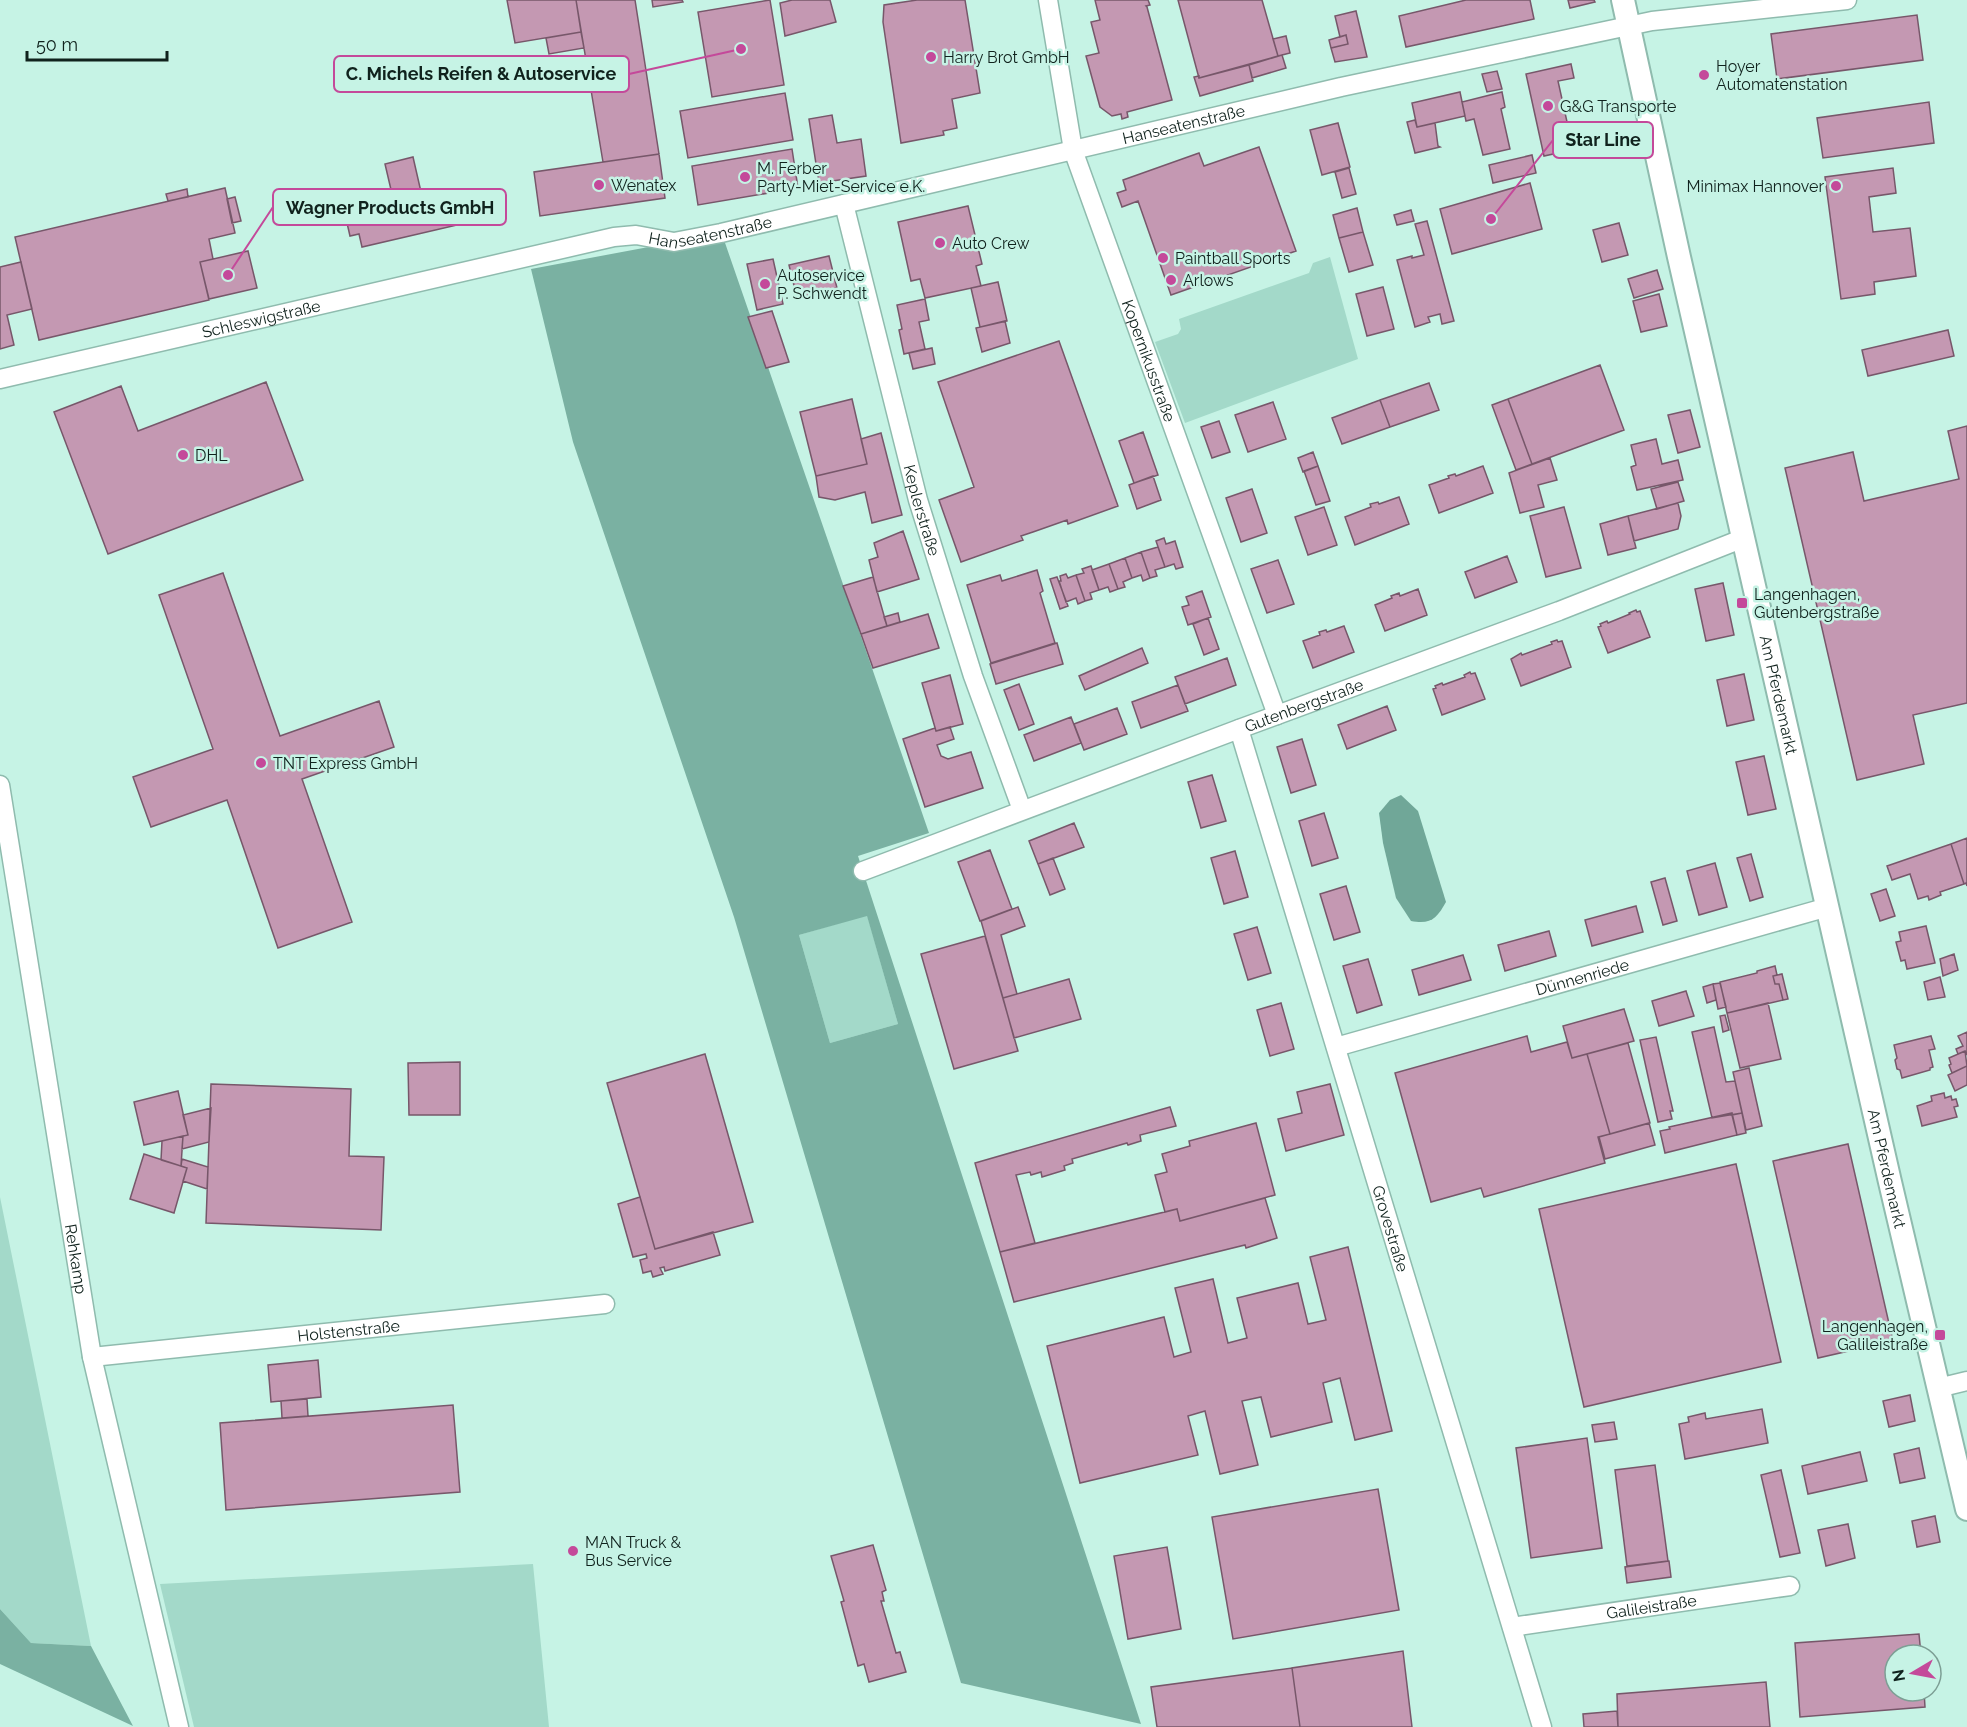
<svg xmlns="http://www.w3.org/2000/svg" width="1967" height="1727" viewBox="0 0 1967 1727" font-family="Raleway,sans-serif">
  <rect width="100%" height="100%" fill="#c6f3e5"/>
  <path fill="#a3d9c9" d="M1330,257L1358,359L1185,423L1155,342L1178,334L1181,329L1179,319L1309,273L1313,263Z
    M867,915L898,1024L830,1043L799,935Z
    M0,1197L91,1646L31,1643L0,1609Z
    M533,1564L549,1727H194L160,1584Z"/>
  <path fill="#7ab1a2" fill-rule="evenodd" d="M723,237L929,833L858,856L1141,1724L961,1683L734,917L573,442L531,269L654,246ZM867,916L898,1024L830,1043L799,935Z
    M0,1609L31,1643L91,1646L133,1726L0,1664Z"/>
  <path fill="#70a798" d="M1401,795L1418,811L1446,902C1437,918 1431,925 1411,921L1396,898L1383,843L1379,813L1390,800Z"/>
  <path fill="#c498b2" stroke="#77576a" stroke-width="1.5" d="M507,0H576L581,32L515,43Z
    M576,0H635L659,154L603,162Z
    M652,0H682L683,2L653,7Z
    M770,0L784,85L712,97L698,12Z
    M792,0H830L836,22L785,36L780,3Z
    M917,0H965L980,93L952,99L957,128L943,131L944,135L901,143L883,22L884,5Z
    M1095,0H1148L1150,5L1146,6L1147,7L1172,100L1127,112L1128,117L1122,119L1121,114L1112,116L1100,107L1086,56L1099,53L1091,22L1100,20Z
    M1178,0H1262L1278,56L1199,78Z
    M1466,0H1530L1534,19L1406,47L1399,16Z
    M1568,0H1594L1595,2L1570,8Z
    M1356,11L1367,57L1335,62L1331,48L1348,44L1346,35L1340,37L1335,16Z
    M1917,15L1923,60L1777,79L1771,34Z
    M581,32L584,48L549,54L546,38Z
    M1346,35L1348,44L1331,48L1329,40Z
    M1286,36L1290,53L1278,56L1273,39Z
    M1282,55L1286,68L1252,78L1249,65Z
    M1571,64L1574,78L1558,81L1569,131H1572L1576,149L1544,156L1526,74Z
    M1249,65L1253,81L1200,96L1194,77L1199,76V78Z
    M1497,71L1502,89L1487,92L1482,74Z
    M1460,92L1465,116L1417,127L1412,103Z
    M1502,92L1505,107L1501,109L1510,149L1483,155L1474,119L1466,121L1462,102Z
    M785,93L793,140L688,158L680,111Z
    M1929,102L1934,143L1823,158L1817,118Z
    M832,115L837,143L861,139L866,176L819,183L809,119Z
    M1415,120L1417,127L1435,123L1438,146L1440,147L1415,153L1407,122Z
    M1338,123L1350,167L1322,175L1310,130Z
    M1259,147L1296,251L1171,295L1138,201L1122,207L1117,193L1126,190L1123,180L1199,153L1204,166Z
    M792,149L798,188L698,205L692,166Z
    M659,154L665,198L540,216L534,172Z
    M1532,155L1536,173L1493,183L1489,165Z
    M413,157L424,205L396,211L385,164Z
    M1349,168L1356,194L1342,198L1335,172Z
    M1893,168L1896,193L1869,197L1873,232L1910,228L1916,276L1874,282L1875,294L1841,299L1825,177Z
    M1530,183L1542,229L1452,254L1440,209Z
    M225,188L235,233L209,239L213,259L200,262L209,300L39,340L15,237Z
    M187,189L188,197L168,201L166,194Z
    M473,194L476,207L467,209L470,222L362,247L359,234L350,236L347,223Z
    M235,197L241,221L232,223L227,199Z
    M968,206L982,264L976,266L981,286L925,298L920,279L911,281L898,222Z
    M1357,208L1363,232L1339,238L1333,215Z
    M1411,210L1414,221L1397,225L1394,215Z
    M1427,221L1454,321L1442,324L1440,314L1428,317L1430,322L1415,327L1397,260L1412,256V258L1424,255L1415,224Z
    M1619,223L1628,255L1602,262L1593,230Z
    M1363,232L1373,265L1349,272L1339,238Z
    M248,251L257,288L209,299L200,262Z
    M829,256L837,288L797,298L789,265Z
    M773,259L783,304L757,310L747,264Z
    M21,262L32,309L7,315L14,345L0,349V267Z
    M1657,270L1663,289L1634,298L1628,279Z
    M998,282L1007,321L980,327L971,288Z
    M1383,287L1394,329L1367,336L1356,294Z
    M1659,294L1667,326L1641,332L1633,301Z
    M925,299L929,320L919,322L925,349L904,354L899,330L902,329L897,305Z
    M772,311L789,362L766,368L748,317Z
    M1005,321L1010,343L982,352L976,328Z
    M1948,330L1954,356L1868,376L1862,350Z
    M1059,341L1118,506L1068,524L1067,520L1033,532L1021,536L1023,540L961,562L939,500L974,487L938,382Z
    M932,348L935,364L913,369L909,353Z
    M1600,365L1624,430L1532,464L1508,399Z
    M266,382L303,480L108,554L54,412L121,386L138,431Z
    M1429,383L1439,410L1390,427L1380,400Z
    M852,399L867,464L816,476L800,412Z
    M1508,399L1532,464L1516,470L1492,405Z
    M1380,400L1390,427L1342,444L1332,418Z
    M1273,402L1286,439L1248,452L1235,415Z
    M1690,410L1700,447L1678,453L1668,415Z
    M1219,421L1230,452L1212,458L1201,427Z
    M1967,426V703L1913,715L1924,764L1857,780L1785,468L1853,452L1864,501L1959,479L1948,431Z
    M1143,432L1158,475L1134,483L1119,441Z
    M881,433L902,515L872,523L865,492L835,500L819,497L816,476L867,464L861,439Z
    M1656,439L1662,464L1678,460L1683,480L1637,490L1631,467L1636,465L1631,445Z
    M1313,452L1318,466L1303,472L1298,458Z
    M1550,458L1557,480L1538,485L1544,507L1520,513L1509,473Z
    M1318,466L1330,501L1316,505L1304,471Z
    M1483,466L1493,493L1439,513L1429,485L1449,478L1448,476L1455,474L1456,476Z
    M1153,476L1161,500L1137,509L1129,485Z
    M1678,482L1684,501L1657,509L1651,489Z
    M1252,489L1267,533L1241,542L1226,498Z
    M1399,497L1409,524L1355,545L1345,517L1371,507L1370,504L1378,502L1379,504Z
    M1678,503L1681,516L1678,529L1634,541L1628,516Z
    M1324,507L1337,545L1308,555L1295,517Z
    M1564,507L1581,568L1546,577L1530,516Z
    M1628,516L1636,548L1608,555L1600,524Z
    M903,531L919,579L877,592L869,560L878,557L874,543Z
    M1164,538L1166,544L1175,541L1183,567L1176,569L1174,564L1165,567L1156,541Z
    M1158,547L1165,567L1155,570L1157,576L1150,578L1141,552Z
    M1141,552L1150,578L1143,581L1141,575L1132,578L1125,558Z
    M1507,556L1517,582L1475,598L1465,572Z
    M1125,558L1132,578L1123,582L1125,587L1118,589L1109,564Z
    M1278,560L1294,604L1267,613L1251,569Z
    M1109,564L1118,589L1110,592L1108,587L1099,590L1092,570Z
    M1091,566L1099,590L1090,593L1092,599L1085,601L1076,575L1084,573L1082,569Z
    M1037,570L1043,591L1040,593L1055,643L991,663L967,585L1000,575L1002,581Z
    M223,573L280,736L379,701L394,747L302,779L352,922L278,948L227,800L151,827L133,777L213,749L159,595Z
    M1066,574L1068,578L1076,575L1085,601L1078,604L1076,598L1066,602L1059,581H1061L1060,576Z
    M873,577L887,626L861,634L843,586Z
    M1057,577L1068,606L1060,609L1050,579Z
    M1723,583L1734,635L1706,641L1695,589Z
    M1418,589L1427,615L1385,631L1375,605L1392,598L1391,596L1399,593L1400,596Z
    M1202,591L1211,617L1188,625L1182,607L1189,605L1186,597Z
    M1636,610L1637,612L1640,611L1650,637L1608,653L1598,627L1601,626L1600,624L1607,621L1608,623L1630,614L1629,613Z
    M898,613L900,622L887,626L884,617Z
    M928,614L939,648L873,668L861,634Z
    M1208,618L1219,649L1204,655L1193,624Z
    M1344,626L1354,652L1313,668L1303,641L1320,635L1319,632L1326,630L1327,632Z
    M1557,640L1558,642L1562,641L1571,667L1521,686L1511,659L1521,653L1522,655L1552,644L1551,642Z
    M1057,643L1063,664L996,684L990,664Z
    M1142,648L1148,663L1085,690L1079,676Z
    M1227,658L1236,685L1185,704L1175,677Z
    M1470,672L1471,674L1475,673L1485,699L1442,715L1433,689L1436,688L1435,686L1442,683L1443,685L1465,677L1464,675Z
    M1744,674L1754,720L1727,726L1717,680Z
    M950,675L963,724L936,731L922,683Z
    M1019,684L1034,724L1019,730L1004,690Z
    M1178,685L1188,711L1141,728L1132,702Z
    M1387,706L1396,730L1347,749L1338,725Z
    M1117,708L1127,734L1084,750L1074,724Z
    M1071,717L1081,743L1034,761L1024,735Z
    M950,727L954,739L937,745L941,756L948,759L971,752L983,788L925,807L903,739L935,728L936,731Z
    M1302,739L1316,785L1291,793L1277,747Z
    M1764,756L1776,809L1748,815L1736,762Z
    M1212,775L1226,821L1201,828L1188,782Z
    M1324,813L1338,858L1312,866L1299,821Z
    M1074,823L1084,847L1038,864L1029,841Z
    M1967,838V886L1966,883L1964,884L1951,844Z
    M1951,844L1964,884L1940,892L1941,895L1929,900L1928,896L1918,899L1910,874L1892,880L1887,866Z
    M990,850L1012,909L980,921L958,862Z
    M1235,851L1248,897L1224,904L1211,858Z
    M1751,854L1763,897L1750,901L1737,858Z
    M1053,858L1065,889L1050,895L1038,864Z
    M1715,863L1727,907L1699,915L1687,871Z
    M1665,878L1677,921L1663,925L1651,882Z
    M1346,886L1360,932L1334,940L1320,894Z
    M1886,889L1895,916L1880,921L1871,894Z
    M1636,906L1643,932L1592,946L1585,920Z
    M1018,907L1025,926L1001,935L1017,994L1003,998L981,921Z
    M1926,926L1935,963L1907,969L1905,960L1901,961L1896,942L1901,941L1899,932Z
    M1257,927L1271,973L1248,980L1234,934Z
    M1549,931L1556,956L1505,971L1498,945Z
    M985,936L1018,1051L954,1069L921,954Z
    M1954,954L1958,970L1943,976L1940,959Z
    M1463,955L1471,980L1419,995L1412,970Z
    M1368,959L1382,1005L1357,1013L1343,966Z
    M1775,966L1777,975L1773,976L1775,984H1779L1783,1000L1727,1013L1720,982L1757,973V971Z
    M1782,974L1788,999L1783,1000L1779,984H1775L1773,976Z
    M1940,977L1945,997L1928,1000L1924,982Z
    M1069,979L1081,1019L1014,1038L1003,998Z
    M1720,983L1726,1007L1718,1009L1713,984Z
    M1713,984L1716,1000L1707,1003L1703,987Z
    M1686,991L1694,1016L1659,1026L1652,1001Z
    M1281,1003L1294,1049L1270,1056L1257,1010Z
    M1768,1003L1781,1059L1740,1068L1727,1013Z
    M1624,1009L1634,1041L1572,1058L1563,1026Z
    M1725,1015L1729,1030L1723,1032L1720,1016Z
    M1714,1027L1726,1082L1735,1081L1742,1113L1712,1118L1692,1032Z
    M1967,1032V1055L1965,1051L1958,1054L1956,1049L1963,1046L1958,1036Z
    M1527,1036L1531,1052L1567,1042L1572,1058L1587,1054L1610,1134L1598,1137L1605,1163L1484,1197L1481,1188L1431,1202L1395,1073Z
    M1931,1036L1935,1049L1929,1050L1933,1067L1930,1068V1070L1902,1078L1900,1070L1897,1069L1895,1060L1897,1058L1894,1045Z
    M1656,1037L1673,1111H1670L1672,1119L1658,1122L1640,1040Z
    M1628,1043L1650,1123L1610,1134L1587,1054Z
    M1965,1051L1967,1066L1952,1073L1949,1065L1951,1064L1949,1058Z
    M705,1054L753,1222L655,1249L607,1083Z
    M460,1062V1115H409L408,1063Z
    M1967,1066V1085L1955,1091L1948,1075Z
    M1749,1068L1762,1126L1746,1130L1733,1072Z
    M211,1084L351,1089L349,1156L384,1157L381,1230L206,1223Z
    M1330,1084L1344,1135L1286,1151L1278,1119L1302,1113L1297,1092Z
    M178,1091L188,1135L144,1145L134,1102Z
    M1944,1093L1945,1098L1951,1096L1952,1100L1956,1099L1958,1106L1954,1107L1957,1117L1922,1126L1917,1106L1932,1101L1931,1096Z
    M1170,1107L1176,1126L1140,1135L1141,1141L1128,1145L1127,1143L1072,1159L1073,1163L1064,1166L1065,1170L1042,1177L1041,1172L1031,1175L1030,1172L1016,1175L1035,1243L1000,1252L975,1163Z
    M211,1108L209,1142L182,1149L183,1136L188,1135L183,1115Z
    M1732,1113L1737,1135L1665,1153L1660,1131L1670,1129L1669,1127Z
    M1742,1113L1746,1133L1737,1135L1732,1115Z
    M1256,1123L1275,1195L1180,1221L1177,1209L1165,1212L1155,1175L1167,1172L1162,1154L1190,1146L1189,1141Z
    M1649,1123L1655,1145L1605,1159L1599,1137Z
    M183,1136L181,1166L161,1160L162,1141Z
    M1848,1144L1893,1341L1818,1358L1773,1161Z
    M144,1154L187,1168L174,1213L130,1199Z
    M182,1159L208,1167L207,1189L183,1181L187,1168L181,1166Z
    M1736,1164L1781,1362L1584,1407L1539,1209Z
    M640,1197L655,1249L713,1232L720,1255L665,1271L664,1267L660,1268L663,1274L653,1277L651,1271L643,1273L640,1260L647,1258L646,1254L633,1257L618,1204Z
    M1265,1198L1277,1238L1246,1248L1245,1245L1014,1302L1000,1252L1177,1209L1180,1221Z
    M1348,1247L1392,1431L1355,1440L1340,1378L1323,1383L1332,1422L1271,1437L1261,1397L1242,1401L1258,1465L1220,1474L1205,1411L1188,1416L1198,1455L1080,1483L1047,1346L1164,1317L1174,1357L1191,1352L1175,1288L1213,1279L1228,1343L1247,1338L1237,1298L1298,1283L1308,1324L1326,1320L1310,1257Z
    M318,1360L321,1397L271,1402L268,1365Z
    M1910,1395L1915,1421L1889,1427L1883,1401Z
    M307,1399L308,1416L282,1418L281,1401Z
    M453,1405L460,1492L226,1510L220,1423Z
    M1762,1409L1768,1443L1685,1459L1679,1424L1689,1422L1688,1417L1705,1413L1706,1419Z
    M1614,1422L1617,1439L1595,1442L1592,1425Z
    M1587,1438L1602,1548L1531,1558L1516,1448Z
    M1919,1448L1925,1478L1900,1483L1894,1454Z
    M1860,1452L1867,1481L1808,1494L1802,1466Z
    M1655,1465L1668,1561L1627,1566L1615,1470Z
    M1781,1470L1800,1553L1780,1557L1761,1475Z
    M1378,1489L1399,1610L1233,1639L1212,1517Z
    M1935,1516L1940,1542L1917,1547L1912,1521Z
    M1848,1524L1855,1558L1826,1566L1818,1530Z
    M873,1545L886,1590L882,1592L884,1601H881L896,1653L900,1652L906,1672L869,1682L864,1664L858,1666L841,1602L844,1601L831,1556Z
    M1167,1547L1181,1629L1128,1639L1114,1556Z
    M1669,1561L1671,1577L1627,1583L1625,1567Z
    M1919,1634L1921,1655H1895V1691H1924L1925,1707L1800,1717L1795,1643Z
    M1403,1651L1412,1727H1300L1292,1668Z
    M1292,1668L1300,1727H1157L1151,1687Z
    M1766,1682L1770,1727H1618L1617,1694Z
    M1617,1711L1618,1727H1584L1583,1714Z"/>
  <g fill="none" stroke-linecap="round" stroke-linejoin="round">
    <g stroke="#8fbbae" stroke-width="21">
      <g id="minor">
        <path id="s1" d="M1048,0L1073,150L1277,715"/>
        <path id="s2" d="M844,204L918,500L973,676L1022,810"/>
        <path id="s3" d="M0,379L614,237L636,235L674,242L721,233L1341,87L1652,21L1847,0"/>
        <path id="s4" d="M1239,729L1542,1727"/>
        <path id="s5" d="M0,785L92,1357L179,1727"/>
        <path id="s6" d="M863,871L1239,729L1559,611L1744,538"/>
        <path id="s7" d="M1336,1047L1828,907"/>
        <path id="s8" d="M92,1357L605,1304"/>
        <path d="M1938,1388L1967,1381"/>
        <path id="s9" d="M1512,1627L1790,1586"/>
      </g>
    </g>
    <g stroke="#8fbbae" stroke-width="26">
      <g id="tertiary">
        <path id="s10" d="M1623,0L1679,257L1890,1182L1967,1509"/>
      </g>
    </g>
    <use href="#minor" stroke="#fff" stroke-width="18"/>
    <use href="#tertiary" stroke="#fff" stroke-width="22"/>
  </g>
  <g fill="#c4499a" stroke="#c6f3e5" stroke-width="2">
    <circle cx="931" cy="57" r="6"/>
    <circle cx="1704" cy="75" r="6"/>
    <circle cx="1548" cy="106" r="6"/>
    <circle cx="745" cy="177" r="6"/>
    <circle cx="599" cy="185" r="6"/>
    <circle cx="1836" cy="186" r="6"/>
    <circle cx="940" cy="243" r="6"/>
    <circle cx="1163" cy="258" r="6"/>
    <circle cx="1171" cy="280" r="6"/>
    <circle cx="765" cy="284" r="6"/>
    <circle cx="183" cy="455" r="6"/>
    <rect x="1736" y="597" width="12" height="12" rx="3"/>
    <circle cx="261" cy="763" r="6"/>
    <rect x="1934" y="1329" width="12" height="12" rx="3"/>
    <circle cx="573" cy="1551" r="6"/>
  </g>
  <g text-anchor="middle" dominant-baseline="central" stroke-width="5" stroke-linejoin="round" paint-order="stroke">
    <g font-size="16" fill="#10221d" stroke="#c6f3e5" text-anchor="start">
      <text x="943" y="57">Harry Brot GmbH</text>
      <text x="1716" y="66">Hoyer<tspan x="1716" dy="18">Automatenstation</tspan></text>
      <text x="1560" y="106">G&amp;G Transporte</text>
      <text x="757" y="168">M. Ferber<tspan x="757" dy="18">Party-Miet-Service e.K.</tspan></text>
      <text x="611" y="185">Wenatex</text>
      <text x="1824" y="186" text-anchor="end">Minimax Hannover</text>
      <text x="952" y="243">Auto Crew</text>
      <text x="1175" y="258">Paintball Sports</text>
      <text x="777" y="275">Autoservice<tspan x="777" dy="18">P. Schwendt</tspan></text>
      <text x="1183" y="280">Arlows</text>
      <text x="195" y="455">DHL</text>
      <text x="1754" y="594">Langenhagen,<tspan x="1754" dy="18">Gutenbergstraße</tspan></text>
      <text x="273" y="763">TNT Express GmbH</text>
      <text x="1928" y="1326" text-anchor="end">Langenhagen,<tspan x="1928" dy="18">Galileistraße</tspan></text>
      <text x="585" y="1542">MAN Truck &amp;<tspan x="585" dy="18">Bus Service</tspan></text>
    </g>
    <g font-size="16" fill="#10221d" stroke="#c6f3e5">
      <text stroke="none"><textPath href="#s3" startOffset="1214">Hanseatenstraße</textPath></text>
      <text stroke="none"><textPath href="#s3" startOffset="728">Hanseatenstraße</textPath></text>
      <text stroke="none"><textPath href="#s3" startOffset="268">Schleswigstraße</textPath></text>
      <text stroke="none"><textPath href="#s1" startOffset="376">Kopernikusstraße</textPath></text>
      <text stroke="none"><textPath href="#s2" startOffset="316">Keplerstraße</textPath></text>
      <text stroke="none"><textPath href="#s10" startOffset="712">Am Pferdemarkt</textPath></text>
      <text stroke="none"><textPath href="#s6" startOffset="471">Gutenbergstraße</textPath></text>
      <text stroke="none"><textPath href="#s7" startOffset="256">Dünnenriede</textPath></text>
      <text stroke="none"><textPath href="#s10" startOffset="1198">Am Pferdemarkt</textPath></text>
      <text stroke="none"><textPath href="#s4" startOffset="522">Grovestraße</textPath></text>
      <text stroke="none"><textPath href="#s5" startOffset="480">Rehkamp</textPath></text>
      <text stroke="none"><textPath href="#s8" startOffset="258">Holstenstraße</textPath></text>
      <text stroke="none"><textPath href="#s9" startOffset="141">Galileistraße</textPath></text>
    </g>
  </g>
  <path fill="none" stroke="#c4499a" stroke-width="2" d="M741 49L629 74M1491 219L1553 140M228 275L273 207"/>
  <g fill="#c4499a" stroke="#c6f3e5" stroke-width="2">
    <circle cx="741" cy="49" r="6"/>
    <circle cx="1491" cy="219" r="6"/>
    <circle cx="228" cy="275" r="6"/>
  </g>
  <g fill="#c6f3e5" stroke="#c4499a" stroke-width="2">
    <rect x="334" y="56" width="295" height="36" rx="6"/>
    <rect x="1553" y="122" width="100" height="36" rx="6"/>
    <rect x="273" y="189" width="233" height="36" rx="6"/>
  </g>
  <g font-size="18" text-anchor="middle" font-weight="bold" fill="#10221d">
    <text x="481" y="80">C. Michels Reifen &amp; Autoservice</text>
    <text x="1603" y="146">Star Line</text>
    <text x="390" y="214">Wagner Products GmbH</text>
  </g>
  <g transform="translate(1913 1673) rotate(260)"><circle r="28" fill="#c6f3e5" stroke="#7d9f95" stroke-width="1.5"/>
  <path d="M0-4.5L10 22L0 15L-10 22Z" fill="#c4499a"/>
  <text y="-9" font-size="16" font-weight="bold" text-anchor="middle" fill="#10221d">N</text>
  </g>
  <path d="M27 51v9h140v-9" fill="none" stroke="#10221d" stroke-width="3"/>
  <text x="36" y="51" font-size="18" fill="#10221d" stroke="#c6f3e5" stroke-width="4.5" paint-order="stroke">50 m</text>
</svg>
